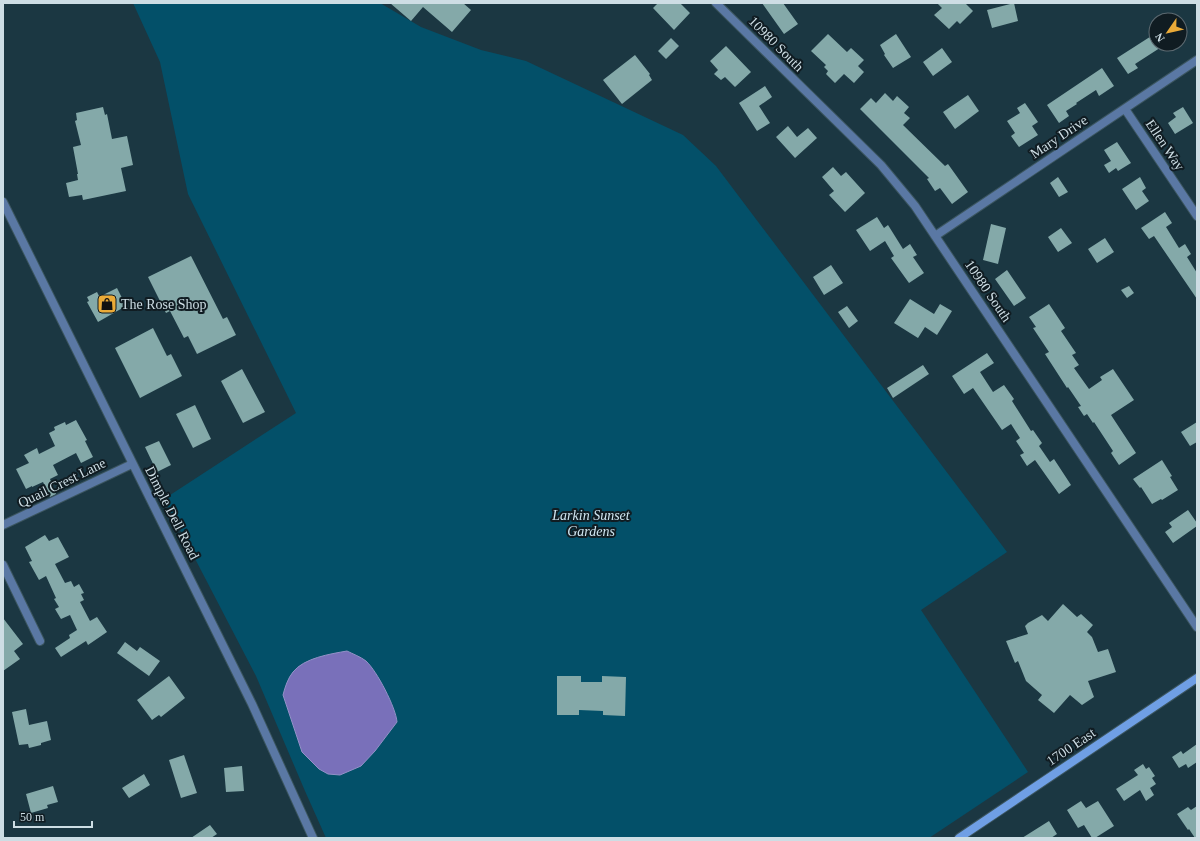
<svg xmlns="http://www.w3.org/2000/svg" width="1200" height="841" viewBox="0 0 1200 841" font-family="Georgia,serif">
  <rect width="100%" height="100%" fill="#1b3742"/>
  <path fill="#035069" d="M133,3H380L421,27L481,50L526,61L683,135L716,166L1007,552L921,610L1028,772L929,838H326L305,791L256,676L164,499L296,413L188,194L160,62Z"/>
  <path fill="#7970ba" stroke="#9291c7" d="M347,651C353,654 361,657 366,661C377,671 396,708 397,722L375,751L361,766L340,775L328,774L319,769L302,752L283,695C285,687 288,678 293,672C304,658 330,654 347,651Z"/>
  <path fill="#84a9a9" d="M390,3H463L471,10L452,32L423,7L411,21Z
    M658,3H680L690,13L674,30L653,8Z
    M762,3H783L798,24L784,34Z
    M937,3H965L973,11L960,24L957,21L949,29L934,15L942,8Z
    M1014,3L1018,21L992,28L987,10Z
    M1156,33V44H1166L1135,64L1138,68L1128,74L1117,58Z
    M828,34L847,52L851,48L864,60L858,66L864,72L854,83L844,74L835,83L826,74L828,71L824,67L826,65L811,51Z
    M896,34L911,57L893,68L884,55L885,54L880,45Z
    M671,38L679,46L666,59L658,51Z
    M726,46L751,72L735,87L725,77L721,80L714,74L718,70L710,61Z
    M942,48L952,62L933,76L923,62Z
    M635,55L650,74L649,75L652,80L622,104L603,80Z
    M1102,68L1114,86L1099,96L1096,90L1076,103L1077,104L1066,111L1069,116L1059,123L1047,105Z
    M765,86L772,97L759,106L770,123L757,131L739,103Z
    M885,93L893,101L897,96L909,107L904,113L910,118L903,125L945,166L948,164L968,192L952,204L940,188L935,191L927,179L929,178L860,109L871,98L876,103Z
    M968,95L979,111L955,129L943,112Z
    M1025,103L1038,122L1032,126L1038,135L1019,147L1011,136L1015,133L1007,121L1020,113L1017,108Z
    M103,107L105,115L107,114L112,139L127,136L133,165L121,168L126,191L83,200L82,195L69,197L66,183L78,180L77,174H78L73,147L81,145L75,121L77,120L76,113Z
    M1183,107L1193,123L1175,134L1168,123L1176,117L1173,113Z
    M788,126L797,137L808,128L817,138L795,158L776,137Z
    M1117,142L1131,163L1118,171L1116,168L1109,173L1104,165L1111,161L1104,150Z
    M833,167L841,176L846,172L865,193L845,212L829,195L834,191L822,177Z
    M1058,177L1068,192L1059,197L1050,183Z
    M1140,177L1146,188L1142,191L1149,201L1136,210L1122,189Z
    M1165,212L1172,223L1166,227L1179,248L1185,244L1191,254L1187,257L1197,273V299L1154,236L1149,239L1141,228Z
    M877,217L884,228L888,225L903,249L910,244L917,255L913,257L924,273L909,283L891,258L894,256L885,241L870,251L856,230Z
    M991,224L1006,228L998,264L983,260Z
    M1061,228L1072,243L1058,252L1048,237Z
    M1105,238L1114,252L1097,263L1088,249Z
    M191,256L223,319L227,317L236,335L197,354L188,336L184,338L170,311L166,313L148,277Z
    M831,265L843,283L824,295L813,277Z
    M1007,270L1026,298L1014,306L995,279Z
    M1129,286L1134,293L1127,298L1121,290Z
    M117,288L126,306L98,322L87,302L89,301L87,297L97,292L99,296H101Z
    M910,299L934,314L940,304L952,311L937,335L925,327L918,338L894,323Z
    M1049,304L1065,328L1061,331L1076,353L1072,355L1079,365L1074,368L1089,389L1102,380L1100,377L1113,369L1134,400L1111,415L1136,453L1119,465L1111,453L1113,451L1094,422L1093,423L1087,414L1084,416L1078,407L1081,406L1068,387L1067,388L1045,354L1049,352L1033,328L1036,327L1029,317Z
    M847,306L858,321L849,328L838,312Z
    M153,328L167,356L171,354L182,376L140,398L115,348Z
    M987,353L994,363L980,372L993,392L1004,385L1014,399L1012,401L1031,431L1033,430L1042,443L1039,446L1050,462L1054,459L1071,485L1059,494L1035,460L1027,466L1020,455L1024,453L1016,441L1020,438L1011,424L1002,430L973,388L964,394L952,376Z
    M923,365L929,374L893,398L887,388Z
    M242,369L265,412L243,423L221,381Z
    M195,405L211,439L193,448L176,414Z
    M76,420L87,440L85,441L93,457L81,463L76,453L53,465L58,475L50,479L56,494L50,497L43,482L32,487V486L26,489L16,469L29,463L24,455L37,448L39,454L55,446L49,433L55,430L54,427L65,422L66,425Z
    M1197,422V442L1190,446L1181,432Z
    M159,441L171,465L157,472L145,447Z
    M1162,460L1172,476L1170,477L1178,490L1162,500L1161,499L1152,504L1141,487L1140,488L1133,479Z
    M1188,510L1197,523V526L1173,543L1165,532L1172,527L1169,523Z
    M45,535L49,541L58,537L69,557L55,564L65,583L71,581L74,587L79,584L84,593L81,594L84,600L80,602L90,621L97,617L107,632L88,645L86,641L61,657L55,648L70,638L69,635L77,630L70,615L61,619L55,609L59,607L54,599L56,598L46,576L39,580L29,562L32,561L25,547Z
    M1063,604L1077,617L1081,614L1093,625L1087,632L1092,637L1098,652L1108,649L1116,672L1088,681L1094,697L1082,705L1070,695L1054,713L1038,700L1042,695L1026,681L1018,661L1015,663L1006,641L1028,634L1025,626L1028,623L1042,615L1048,621Z
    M3,618L23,644L14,651L20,659L3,671Z
    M125,642L137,651L140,647L160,661L149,676L117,653Z
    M169,676L185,698L161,717L159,715L152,720L137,700Z
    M557,676H581V682H602V676L626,677L625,716L603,715V711L579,710V715H557Z
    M26,709L29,725L47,721L51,740L41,743V745L29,748L28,744L19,745L12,712Z
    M1197,744V762L1188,768L1186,764L1179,768L1172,757L1181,751L1183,754Z
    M184,755L197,793L181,798L169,760Z
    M1143,764L1146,769L1149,767L1155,776L1152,778L1156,784L1150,788L1154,795L1146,801L1140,790L1124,801L1116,789L1138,775L1134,770Z
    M242,766L244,791L226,792L224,768Z
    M144,774L150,785L129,798L122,788Z
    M53,786L58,802L47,805L48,808L31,813L26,794Z
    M1081,801L1086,808L1098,801L1114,826L1095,838H1092L1084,825L1078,828L1067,810Z
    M1197,806V838H1195L1189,829L1188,830L1177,814L1188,807L1191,810Z
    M1049,821L1057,834L1051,838H1022Z
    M210,825L217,834L211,838H191Z"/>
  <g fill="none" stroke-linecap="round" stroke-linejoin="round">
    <g stroke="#3b555f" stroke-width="10">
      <path id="minor" d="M716,3L881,165L915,206L1197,627
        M1125,109L1197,216
        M935,236L1197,60
        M3,525L132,464
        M3,565L40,641"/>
    </g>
    <g stroke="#3b555f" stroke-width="10">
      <path id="tertiary" d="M3,202L252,704L313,838"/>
    </g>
    <g stroke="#3b555f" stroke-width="10">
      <path id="secondary" d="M959,838L1197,678"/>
    </g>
    <use href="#minor" stroke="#5a78a4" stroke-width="8"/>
    <use href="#tertiary" stroke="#5a78a4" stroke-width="8"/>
    <use href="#secondary" stroke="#6f9fe5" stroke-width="8"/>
  </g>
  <defs>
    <g id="shop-square" transform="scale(1)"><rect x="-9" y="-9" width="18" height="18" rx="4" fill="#eaaa38" stroke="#101c22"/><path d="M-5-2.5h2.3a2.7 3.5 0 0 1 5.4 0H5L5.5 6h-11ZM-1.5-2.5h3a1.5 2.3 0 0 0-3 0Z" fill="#111"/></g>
  </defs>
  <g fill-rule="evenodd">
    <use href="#shop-square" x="107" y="304"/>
  </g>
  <g text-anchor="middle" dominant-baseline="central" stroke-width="4" stroke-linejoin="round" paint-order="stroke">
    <g font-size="14" fill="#cddde4" stroke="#101c22">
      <text transform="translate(776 44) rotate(45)">10980 South</text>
      <text transform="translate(1059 137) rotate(-34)">Mary Drive</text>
      <text transform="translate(1165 145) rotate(56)">Ellen Way</text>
      <text transform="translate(988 291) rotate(56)">10980 South</text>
      <text transform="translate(62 483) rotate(-26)">Quail Crest Lane</text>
      <text transform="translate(172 513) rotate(63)">Dimple Dell Road</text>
      <text transform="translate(1071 747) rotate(-34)">1700 East</text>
    </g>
    <g font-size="14" fill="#cddde4" stroke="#101c22" text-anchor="start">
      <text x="121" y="304">The Rose Shop</text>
    </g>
    <g font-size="14" font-style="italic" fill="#d0e6f1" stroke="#101c22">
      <text x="591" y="515">Larkin Sunset<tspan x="591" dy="16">Gardens</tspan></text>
    </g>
  </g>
  <rect width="1200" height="841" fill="none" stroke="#cddde4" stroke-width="8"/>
  <g transform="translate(1168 32) rotate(236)"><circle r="19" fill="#101c22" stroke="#5c6970"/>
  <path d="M0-3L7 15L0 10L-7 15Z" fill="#eaaa38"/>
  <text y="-6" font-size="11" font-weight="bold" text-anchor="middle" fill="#cddde4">N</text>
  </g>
  <path d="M14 821v6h78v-6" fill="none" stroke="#cddde4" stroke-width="2"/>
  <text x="20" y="821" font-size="12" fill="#cddde4" stroke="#101c22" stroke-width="3" paint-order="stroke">50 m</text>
</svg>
